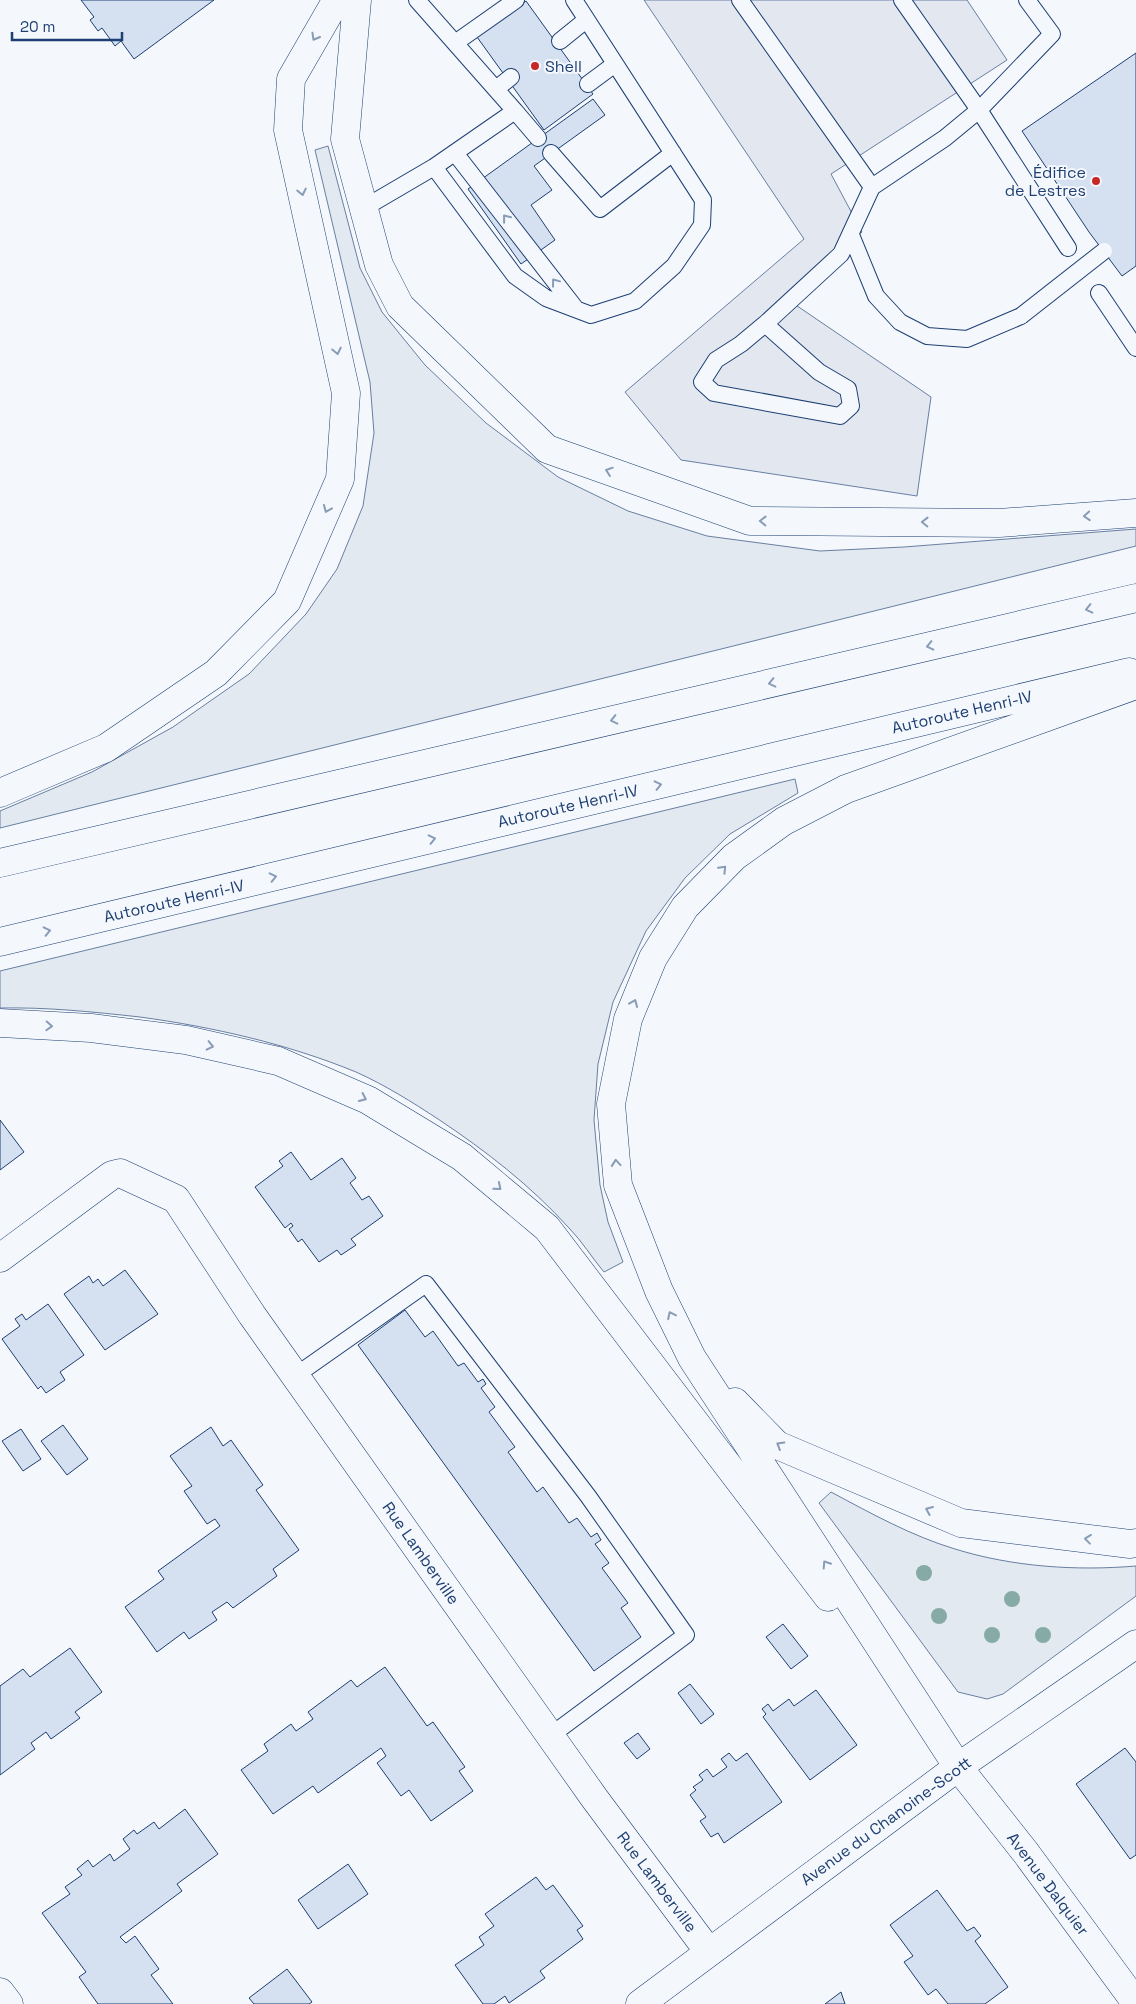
<svg xmlns="http://www.w3.org/2000/svg" width="1136" height="2004" viewBox="0 0 1136 2004" font-family="'Space Grotesk',sans-serif">
  <rect width="100%" height="100%" fill="#f4f7fb"/>
  <path fill="#e3e9f0" stroke="#687fa3" d="M328,146L360,268L382,312L425,365L486,423L558,477L628,511L707,536L820,551L904,547L1136,529V546L0,828V811L92,772L173,727L249,674L306,614L337,569L363,506L374,433L370,382L315,150Z
    M795,779L798,793L730,834L685,878L646,931L613,1002L598,1064L594,1120L600,1185L608,1222L623,1262L604,1272C592,1258 582,1241 569,1228C530,1185 486,1151 438,1119C412,1102 385,1085 356,1072C288,1044 213,1027 140,1017C94,1012 47,1007 0,1008V971Z
    M831,1492C872,1514 912,1536 955,1549C1013,1567 1077,1571 1136,1566V1596L1003,1694L987,1699L958,1692L819,1503Z"/>
  <path fill="#e3e8f0" stroke="#687fa3" d="M644,0H967L1007,60L831,174L862,232L784,297L931,397L917,496L681,460L625,392L804,239Z"/>
  <path fill="#d5e0f0" stroke="#1d3f73" d="M81,0H214L134,59L121,41L115,46L102,28L98,31L90,20L94,17Z
    M526,1L593,94L544,130L477,37Z
    M1136,53V266L1122,276L1089,232L1022,131Z
    M593,99L605,115L534,166L552,190L531,205L555,240L521,264L468,189Z
    M0,1120L24,1152L0,1170Z
    M291,1152L311,1180L342,1158L356,1178L350,1183L362,1200L369,1196L383,1216L351,1239L356,1245L341,1255L337,1250L319,1262L302,1239L298,1242L289,1229L293,1226L291,1223L285,1228L255,1187L283,1166L279,1161Z
    M125,1270L158,1314L105,1350L64,1294L89,1276L93,1283L98,1279L103,1286Z
    M48,1304L84,1355L60,1372L65,1380L46,1393L41,1386L38,1389L2,1339L20,1326L15,1319L22,1314L26,1320Z
    M405,1310L425,1337L433,1331L458,1366L464,1363L478,1382L483,1379L486,1384L481,1388L495,1407L489,1412L515,1447L508,1452L537,1492L543,1487L569,1523L577,1518L591,1537L597,1533L601,1540L595,1544L609,1563L602,1568L628,1603L621,1608L641,1637L594,1671L358,1345Z
    M63,1425L88,1459L67,1475L41,1441Z
    M211,1427L223,1446L231,1440L263,1485L256,1490L299,1550L273,1569L277,1576L233,1608L227,1602L212,1612L217,1620L189,1639L184,1632L157,1652L125,1607L164,1579L158,1571L220,1526L215,1519L207,1524L184,1491L192,1486L170,1456Z
    M21,1429L41,1459L23,1471L2,1441Z
    M783,1624L808,1656L791,1669L766,1637Z
    M70,1648L102,1692L75,1712L80,1718L51,1739L46,1732L31,1743L35,1749L0,1775V1686L23,1669L30,1677Z
    M385,1667L427,1726L433,1722L465,1767L459,1771L473,1791L431,1821L409,1790L401,1796L377,1763L386,1756L381,1748L318,1793L313,1786L273,1814L241,1770L268,1751L264,1744L291,1724L296,1731L313,1719L308,1712L351,1680L357,1687Z
    M690,1684L714,1714L701,1724L678,1693Z
    M816,1690L857,1745L810,1780L763,1717L766,1714L762,1709L768,1704L773,1711L789,1699L794,1706Z
    M638,1733L650,1749L637,1759L624,1743Z
    M1125,1748L1136,1762V1855L1130,1859L1076,1784Z
    M729,1753L736,1761L747,1753L782,1802L724,1843L718,1833L711,1837L700,1821L706,1817L690,1795L696,1790L693,1787L703,1780L699,1775L707,1769L713,1777L727,1767L721,1759Z
    M185,1809L218,1854L177,1884L182,1891L120,1937L126,1943L135,1936L159,1969L151,1975L173,2004H98L79,1977L86,1972L42,1913L70,1894L65,1887L82,1875L77,1869L88,1860L93,1867L110,1854L114,1861L130,1849L123,1839L134,1830L137,1834L154,1822L159,1829Z
    M348,1864L368,1894L318,1929L298,1900Z
    M536,1877L546,1890L553,1885L583,1926L577,1930L583,1939L540,1971L545,1978L509,2003L505,1996L494,2004H483L455,1965L484,1945L479,1937L494,1926L485,1914Z
    M937,1890L967,1931L974,1927L981,1936L975,1941L1008,1987L985,2004H948L936,1989L928,1995L904,1962L913,1956L890,1925Z
    M287,1969L312,2002L309,2004H254L249,1998Z
    M841,1992L845,2004H825Z"/>
  <g fill="none" stroke-linecap="round" stroke-linejoin="round">
    <g stroke="#1d3f73" stroke-width="18">
      <path id="lane" d="M417,0L515,111L434,167
        M740,0L872,187L945,138L979,110L1068,248
        M902,0L979,110L1052,34L1027,0
        M560,41L586,20
        M455,43L516,0
        M588,84L615,64
        M496,89L511,77
        M515,111L538,138
        M455,153L576,309
        M551,153L600,209L673,153
        M364,208L434,167L515,276L546,298L591,315L635,301L674,266L702,225L703,200L574,0
        M851,235L876,296L900,322L927,336L967,339L1021,316
        M1099,293L1136,348
        M765,324L819,372L848,389L851,406L840,416L714,393L702,382L716,360L741,344L765,324L841,254L872,187
        M295,1376L426,1284L588,1496L686,1635L550,1736"/>
    </g>
    <g stroke="#1d3f73" stroke-width="29">
      <path id="street" d="M0,1258L112,1175L120,1173L176,1199L252,1315L595,1799L709,1952
        M958,1767L1026,1853L1136,2003
        M0,1992L9,2004"/>
    </g>
    <g stroke="#1d3f73" stroke-width="29">
      <path id="secondary" d="M640,2004L958,1767L1136,1644"/>
    </g>
    <g stroke="#1d3f73" stroke-width="29">
      <path id="highway" d="M357,0L345,139L379,265L400,306L547,449L750,521L999,523L1136,513
        M0,793L106,748L216,673L287,601L340,479L346,393L288,130L291,79L332,8L344,0
        M0,863L1136,598
        M0,942L1129,672
        M0,1023L91,1028L186,1040L278,1061L368,1100L462,1157L547,1228L828,1597
        M735,1402L777,1445L961,1523L1130,1544L1136,1543
        M958,1767L692,1358L659,1291L618,1185L611,1104L628,1019L653,958L685,907L734,857L784,821L846,789L1136,685"/>
    </g>
    <use href="#lane" stroke="#f4f7fb" stroke-width="16"/>
    <use href="#street" stroke="#f4f7fb" stroke-width="28"/>
    <use href="#secondary" stroke="#f4f7fb" stroke-width="28"/>
    <use href="#highway" stroke="#f4f7fb" stroke-width="28"/>
    <g stroke="#1d3f73" stroke-width="18" stroke-linecap="butt">
      <path id="lane-bridge" d="M1021,316L1104,251"/>
    </g>
    <use href="#lane-bridge" stroke="#f4f7fb" stroke-width="16"/>
  </g>
  <g fill="#86aba6">
    <circle cx="924" cy="1573" r="8"/>
    <circle cx="1012" cy="1599" r="8"/>
    <circle cx="939" cy="1616" r="8"/>
    <circle cx="992" cy="1635" r="8"/>
    <circle cx="1043" cy="1635" r="8"/>
  </g>
  <defs><path id="oneway-chevron" d="M-2-3.5L2.5 0L-2 3.5" fill="none" stroke-width="1.6" stroke-linecap="round" stroke-linejoin="round" transform="scale(1.25)"/></defs>
  <g stroke="#889bb7">
    <use href="#oneway-chevron" transform="translate(315 37) rotate(120)"/>
    <use href="#oneway-chevron" transform="translate(302 192) rotate(78)"/>
    <use href="#oneway-chevron" transform="translate(506 218) rotate(-128)"/>
    <use href="#oneway-chevron" transform="translate(555 282) rotate(-127)"/>
    <use href="#oneway-chevron" transform="translate(337 351) rotate(78)"/>
    <use href="#oneway-chevron" transform="translate(609 471) rotate(-161)"/>
    <use href="#oneway-chevron" transform="translate(327 509) rotate(113)"/>
    <use href="#oneway-chevron" transform="translate(1087 516) rotate(176)"/>
    <use href="#oneway-chevron" transform="translate(763 521) rotate(-179)"/>
    <use href="#oneway-chevron" transform="translate(925 522) rotate(-179)"/>
    <use href="#oneway-chevron" transform="translate(1089 609) rotate(167)"/>
    <use href="#oneway-chevron" transform="translate(930 646) rotate(167)"/>
    <use href="#oneway-chevron" transform="translate(772 683) rotate(167)"/>
    <use href="#oneway-chevron" transform="translate(614 720) rotate(167)"/>
    <use href="#oneway-chevron" transform="translate(658 785) rotate(-13)"/>
    <use href="#oneway-chevron" transform="translate(432 839) rotate(-13)"/>
    <use href="#oneway-chevron" transform="translate(723 869) rotate(-46)"/>
    <use href="#oneway-chevron" transform="translate(273 877) rotate(-13)"/>
    <use href="#oneway-chevron" transform="translate(47 931) rotate(-13)"/>
    <use href="#oneway-chevron" transform="translate(634 1003) rotate(-67)"/>
    <use href="#oneway-chevron" transform="translate(49 1026) rotate(3)"/>
    <use href="#oneway-chevron" transform="translate(210 1046) rotate(13)"/>
    <use href="#oneway-chevron" transform="translate(363 1098) rotate(25)"/>
    <use href="#oneway-chevron" transform="translate(616 1163) rotate(-95)"/>
    <use href="#oneway-chevron" transform="translate(498 1187) rotate(40)"/>
    <use href="#oneway-chevron" transform="translate(671 1315) rotate(-116)"/>
    <use href="#oneway-chevron" transform="translate(780 1445) rotate(-149)"/>
    <use href="#oneway-chevron" transform="translate(929 1510) rotate(-157)"/>
    <use href="#oneway-chevron" transform="translate(1088 1539) rotate(-173)"/>
    <use href="#oneway-chevron" transform="translate(826 1564) rotate(-123)"/>
  </g>
  <g fill="#c62828" stroke="#f4f7fb" stroke-width="2">
    <circle cx="535" cy="66" r="5"/>
    <circle cx="1096" cy="181" r="5"/>
  </g>
  <g text-anchor="middle" dominant-baseline="central" stroke-width="4" stroke-linejoin="round" paint-order="stroke">
    <g font-size="16" fill="#1d3f73" stroke="#f4f7fb" text-anchor="start">
      <text x="545" y="66">Shell</text>
      <text x="1086" y="172" text-anchor="end">Édifice<tspan x="1086" dy="18">de Lestres</tspan></text>
    </g>
    <g font-size="16" fill="#1d3f73" stroke="#f4f7fb">
      <text transform="translate(962 712) rotate(-13)">Autoroute Henri-IV</text>
      <text transform="translate(568 806) rotate(-13)">Autoroute Henri-IV</text>
      <text transform="translate(174 901) rotate(-13)">Autoroute Henri-IV</text>
      <text transform="translate(421 1553) rotate(55)">Rue Lamberville</text>
      <text transform="translate(886 1821) rotate(-36)">Avenue du Chanoine-Scott</text>
      <text transform="translate(657 1882) rotate(53)">Rue Lamberville</text>
      <text transform="translate(1048 1884) rotate(53)">Avenue Dalquier</text>
    </g>
  </g>
  <path d="M12 32v8h110v-8" fill="none" stroke="#1d3f73" stroke-width="2.5"/>
  <text x="20" y="32" font-size="15" fill="#1d3f73" stroke="#f4f7fb" stroke-width="4" paint-order="stroke">20 m</text>
</svg>
